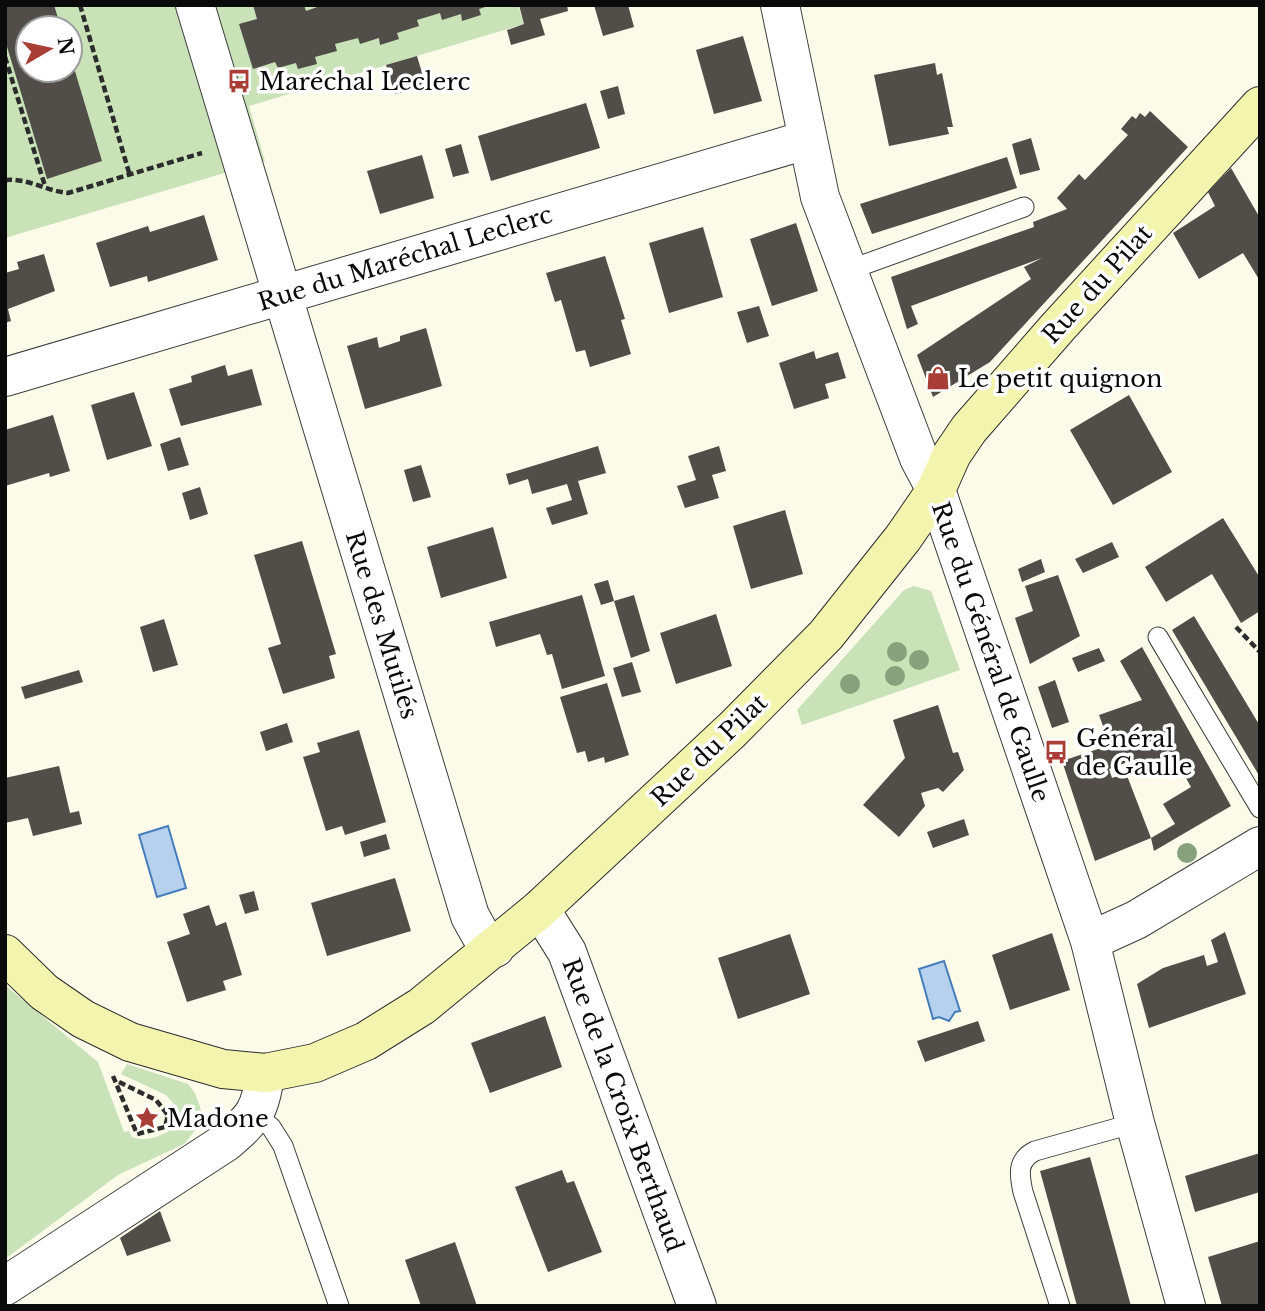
<svg xmlns="http://www.w3.org/2000/svg" width="1265" height="1311" viewBox="0 0 1265 1311" font-family="'Libre Baskerville',serif">
  <rect width="100%" height="100%" fill="#fcfbea"/>
  <path fill="#c9e2b8" fill-rule="evenodd" d="M5,5H518L524,24L249,106L265,161L5,238ZM28,28H70V70H28Z
    M914,586L931,591L960,670L802,725L797,710L904,590Z
    M5,985L98,1062L124,1132L129,1131L132,1137C148,1143 164,1135 176,1126L179,1110L166,1095L121,1074L127,1064L188,1084L195,1093L202,1113L197,1128L184,1144L118,1175L5,1259Z"/>
  <path fill="#b5d1ed" stroke="#457dbb" stroke-width="2" d="M168,826L186,888L157,897L139,835Z
    M944,961L960,1011L955,1012L949,1021L939,1017L933,1019L919,969Z"/>
  <path fill="#514d48" d="M5,5H54L61,28H28V70H70L71,58L102,161L47,179L5,40Z
    M253,5H304L306,11L323,5L488,6L479,9L481,15L462,21L461,14L442,20L440,13L417,20L419,26L397,33L399,39L380,45L379,38L360,44L358,38L335,44L337,51L315,57L317,64L298,69L296,63L278,68L275,62L253,69L239,24L257,19Z
    M519,5H567L568,11L540,19L545,35L511,45L507,30L524,24Z
    M594,5H628L634,27L603,36Z
    M743,36L762,101L714,114L696,50Z
    M417,56L426,86L395,94L386,65Z
    M935,63L937,75L942,73L953,127H947L949,134L889,146L874,75Z
    M618,86L625,114L608,119L600,91Z
    M586,103L600,148L491,181L478,136Z
    M1150,111L1188,147L990,362L933,397L917,355L1031,279L1024,267L1042,258L911,306L918,324L907,329L891,277L1034,227L1033,222L1067,209L1057,198L1079,174L1085,180L1128,135L1121,129L1132,116L1136,119L1140,113L1145,117Z
    M1031,138L1040,170L1020,175L1012,144Z
    M461,144L469,173L453,177L445,149Z
    M422,155L434,198L380,214L367,171Z
    M1007,157L1017,188L872,234L860,204Z
    M1231,168L1260,218V281L1243,253L1199,279L1173,233L1215,206L1208,192Z
    M204,215L218,260L148,282L147,276L110,287L96,243L148,226L150,232Z
    M796,223L818,291L772,306L750,239Z
    M703,227L723,297L669,313L649,243Z
    M44,254L55,291L8,309L11,321L5,323V273L19,269L17,262Z
    M605,256L625,319L621,320L631,354L590,367L585,350L576,352L561,300L555,302L546,273Z
    M759,306L769,336L747,343L737,312Z
    M426,328L442,386L365,409L347,346L377,337L379,348L400,341V336Z
    M814,351L816,359L838,352L846,378L825,384L829,398L794,409L779,363Z
    M225,365L228,376L252,369L262,405L181,426L169,389L192,382L191,376Z
    M134,392L152,446L107,460L91,405Z
    M1129,395L1172,472L1113,505L1070,430Z
    M53,415L70,471L50,477L49,473L5,486V430Z
    M180,437L189,465L168,471L160,444Z
    M598,446L606,473L578,481L588,514L552,525L546,508L572,500L567,484L532,494L528,479L509,485L506,474Z
    M719,446L726,471L712,475L719,498L685,508L677,486L696,480L688,456Z
    M421,465L431,497L413,502L404,470Z
    M200,487L208,514L190,520L182,493Z
    M785,510L803,574L751,589L733,526Z
    M1223,518L1260,578V611L1241,623L1212,574L1166,602L1145,567Z
    M493,527L507,578L441,598L427,547Z
    M302,541L336,654L329,656L335,678L283,694L268,648L281,644L254,555Z
    M1112,542L1119,557L1083,573L1075,559Z
    M1041,559L1045,572L1022,582L1018,569Z
    M1058,575L1080,636L1030,664L1015,618L1033,611L1025,586Z
    M608,580L614,601L601,605L594,584Z
    M582,595L605,676L562,689L552,654L547,655L540,634L496,647L489,622Z
    M634,595L650,651L631,658L614,601Z
    M716,614L732,666L676,684L660,633Z
    M1194,616L1260,726V777L1172,630Z
    M164,619L178,665L153,672L140,627Z
    M1142,647L1231,806L1154,851L1151,838L1175,824L1163,804L1191,787L1174,757L1157,763L1133,760L1109,769L1112,778L1126,773L1151,838L1095,861L1062,761L1110,745L1099,715L1142,700L1120,661Z
    M1099,648L1105,661L1078,672L1072,658Z
    M632,662L641,692L622,697L613,668Z
    M79,670L83,682L25,699L21,687Z
    M1055,680L1069,722L1052,728L1038,687Z
    M607,683L629,755L605,763L604,757L588,762L585,751L577,753L560,697Z
    M938,705L953,753L958,752L964,770L943,792L938,788L921,793L925,806L899,837L863,805L905,758L893,720Z
    M287,723L293,742L266,751L260,732Z
    M359,730L386,822L345,835L342,826L326,831L303,757L320,752L317,743Z
    M59,766L70,813L79,811L82,824L33,836L28,818L5,823V778Z
    M964,819L969,835L933,848L927,832Z
    M386,834L390,849L364,857L360,842Z
    M395,878L411,931L327,956L311,903Z
    M254,891L259,910L245,914L239,895Z
    M209,905L216,926L226,922L242,975L223,981L226,990L187,1002L167,942L190,934L183,914Z
    M1225,932L1246,994L1149,1028L1137,984L1163,968L1204,955L1207,966L1218,962L1211,940Z
    M1052,933L1070,990L1010,1010L992,955Z
    M790,934L810,994L738,1019L718,958Z
    M545,1016L562,1067L490,1093L471,1043Z
    M978,1021L985,1041L925,1062L917,1041Z
    M1260,1153V1192L1195,1212L1185,1176Z
    M1090,1157L1131,1306H1077L1040,1171Z
    M562,1170L567,1183L574,1181L602,1252L548,1272L515,1187Z
    M160,1211L171,1241L127,1256L120,1238Z
    M1260,1241V1306H1222L1208,1257Z
    M455,1242L477,1306H421L405,1260Z"/>
  <g fill="none" stroke-linecap="round" stroke-linejoin="round">
    <g stroke="#3d3d3d" stroke-width="21">
      <path id="service" d="M846,271L1024,207
        M1158,637L1260,808
        M254,1114L271,1127L283,1146L339,1306
        M1060,1306L1023,1192C1019,1174 1017,1160 1035,1151L1135,1123"/>
    </g>
    <g stroke="#3d3d3d" stroke-width="40">
      <path id="minor" d="M195,5L470,916L480,934L495,948
        M5,377L806,140
        M540,909L567,952L697,1306
        M1090,941L1136,920L1260,846"/>
    </g>
    <g stroke="#3d3d3d" stroke-width="40">
      <path id="tertiary" d="M780,5L820,197L919,458L936,490L1090,941L1135,1123L1186,1306
        M5,1286L226,1142C254,1118 261,1110 265,1073"/>
    </g>
    <g stroke="#2c2c2c" stroke-width="40">
      <path id="secondary" d="M5,954L44,992L83,1019L130,1042L223,1069L265,1073L315,1063L366,1041L422,1006L540,909L732,730L826,635L903,538L936,490L952,454L969,429L1058,327L1260,106"/>
    </g>
    <path stroke="#2c2c2c" stroke-width="4.5" stroke-dasharray="7 3.5" stroke-linecap="butt" d="M80,5L130,176
      M5,57L45,186
      M5,180C29,178 46,191 68,193L202,153
      M1236,627L1260,652
      M113,1076L137,1134L165,1127L168,1115L156,1100L119,1082"/>
    <use href="#service" stroke="#fff" stroke-width="19"/>
    <use href="#minor" stroke="#fff" stroke-width="38"/>
    <use href="#tertiary" stroke="#fff" stroke-width="38"/>
    <use href="#secondary" stroke="#f3f4ad" stroke-width="38"/>
  </g>
  <g fill="#87a17d">
    <circle cx="897" cy="652" r="10"/>
    <circle cx="919" cy="660" r="10"/>
    <circle cx="895" cy="676" r="10"/>
    <circle cx="850" cy="684" r="10"/>
    <circle cx="1187" cy="853" r="10"/>
  </g>
  <defs>
    <g id="bus-bare" transform="scale(1.89)"><path d="M-5-6H5V4H4V6H2V4H-2V6H-4V4H-5ZM-3.5-4V0h7V-4ZM-3.5 1.2v1.5H-2V1.2ZM2 1.2v1.5H3.5V1.2Z" fill="#a83e35" stroke="#fff" stroke-width="2.5" paint-order="stroke"/></g>
    <g id="shop-bare" transform="scale(1.89)"><path d="M-5-2.5h2.3a2.7 3.5 0 0 1 5.4 0H5L5.5 6h-11ZM-1.5-2.5h3a1.5 2.3 0 0 0-3 0Z" fill="#a83e35" stroke="#fff" stroke-width="2.5" paint-order="stroke"/></g>
    <g id="sight-bare" transform="scale(1.89)"><path d="M0-6L1.8-2.2L6-1.7L2.9 1.2L3.7 5.4L0 3.3L-3.7 5.4L-2.9 1.2L-6-1.7L-1.8-2.2Z" fill="#a83e35" stroke="#fff" stroke-width="2.5" paint-order="stroke"/></g>
  </defs>
  <g fill-rule="evenodd">
    <use href="#bus-bare" x="239" y="81"/>
    <use href="#shop-bare" x="938" y="378"/>
    <use href="#bus-bare" x="1056" y="752"/>
    <use href="#sight-bare" x="147" y="1118"/>
  </g>
  <g text-anchor="middle" dominant-baseline="central" stroke-width="7" stroke-linejoin="round" paint-order="stroke">
    <g font-size="24" fill="#0a0a0a" stroke="#fff" text-anchor="start">
      <text x="259" y="81">Maréchal Leclerc</text>
      <text x="958" y="378">Le petit quignon</text>
      <text x="1076" y="738">Général<tspan x="1076" dy="28">de Gaulle</tspan></text>
      <text x="167" y="1118">Madone</text>
    </g>
    <g font-size="24" fill="#0a0a0a" stroke="#fff">
      <text transform="translate(405 258) rotate(-17)">Rue du Maréchal Leclerc</text>
      <text transform="translate(1097 284) rotate(-48)">Rue du Pilat</text>
      <text transform="translate(382 625) rotate(73)">Rue des Mutilés</text>
      <text transform="translate(991 652) rotate(71)">Rue du Général de Gaulle</text>
      <text transform="translate(709 750) rotate(-44)">Rue du Pilat</text>
      <text transform="translate(623 1105) rotate(70)">Rue de la Croix Berthaud</text>
    </g>
  </g>
  <rect width="1265" height="1311" fill="none" stroke="#0a0a0a" stroke-width="14"/>
  <g transform="translate(49 49) rotate(81)"><circle r="33" fill="#ffffff" stroke="#9d9d9d" stroke-width="2"/>
  <path d="M0-5L12 26L0 18L-12 26Z" fill="#a83e35"/>
  <text y="-10" font-size="19" font-weight="bold" text-anchor="middle" fill="#0a0a0a">N</text>
  </g>
</svg>
